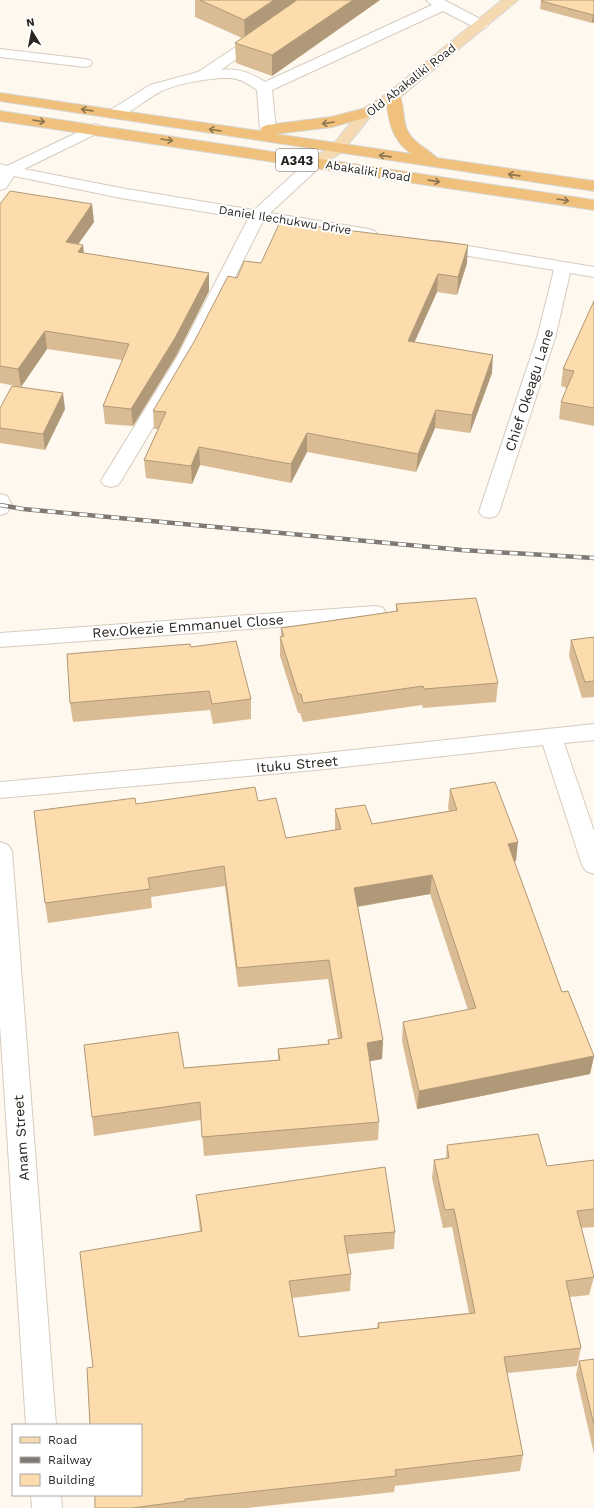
<svg xmlns="http://www.w3.org/2000/svg" width="594" height="1508" viewBox="0 0 594 1508" font-family="'Work Sans',sans-serif">
  <rect width="100%" height="100%" fill="#fef8ef"/>
  <g fill="none" stroke-linecap="round" stroke-linejoin="round">
    <g stroke="#d6ccbe" stroke-width="2">
      <path id="minor" d="M426,0H444L486,22L488,25L486,28H476L443,11L272,90L276,130L273,133H263L260,130L257,90C248,84 240,78 229,78C212,77 174,84 160,92C146,98 124,121 109,117L106,114L109,111L150,85L198,72L255,34H265L267,37L221,70C237,68 252,73 265,82L432,5Z
        M0,49L85,59L90,60L92,63L90,66L85,67L0,57Z
        M95,124L100,126L103,129L100,132L24,169L121,188L254,210L309,160H321L323,163L321,166L270,213L369,229L375,231L377,234L375,237L369,239L263,221L195,357L121,481L118,485L111,487L104,485L101,481L177,357L248,219L121,198L14,176L6,188L0,190V164L7,166Z
        M438,241L594,267V277L570,273L555,338L499,512L496,516L489,518L482,516L479,512L537,338L554,270L432,250L430,246L432,242Z
        M0,494L7,496L12,505L7,513L0,515Z
        M376,606L383,608L386,613L383,618L376,620L0,647V633Z
        M594,724V740L564,743L594,831V874L586,871L582,865L543,745L316,770L0,798V782L316,754Z
        M0,842L8,845L12,851L56,1425H26L0,1025Z
        M31,1495H61L62,1508H32Z"/>
    </g>
    <g stroke="#d8d8d7" stroke-width="2">
      <path id="major" d="M502,0H518L398,99L371,116L342,152L321,166H309L307,163L309,160L332,146L361,110L388,93Z"/>
    </g>
    <g stroke="#d8d8d7" stroke-width="2">
      <path id="highway" d="M393,92L398,93C405,102 402,119 407,130C413,143 427,148 437,158L594,181V191L0,101V93L260,131L262,127L267,125L331,117L366,108L371,110L374,113L371,116L332,127L275,134L412,154C391,140 388,119 386,96L388,93Z
        M0,111L594,200V210L0,121Z"/>
    </g>
    <use href="#minor" fill="#fff" fill-rule="evenodd"/>
    <use href="#major" fill="#f5dab1" fill-rule="evenodd"/>
    <use href="#highway" fill="#efc17d" fill-rule="evenodd"/>
    <g stroke="#7e7973" stroke-width="4.5">
      <path id="rail" d="M0,505L23,509L462,550L594,558"/>
    </g>
    <use href="#rail" stroke="#fff" stroke-width="3" stroke-dasharray="8" stroke-linecap="butt"/>
  </g>
  <path fill="#d9bc94" d="M195,0H380L272,76L236,63L235,43L242,38L195,17Z
    M594,0V22L592,23L540,9L541,1Z
    M0,204L94,222L78,244L84,253L209,273V291L176,356L133,426L105,424L103,406L122,360L47,349L21,387L0,383Z
    M261,263H467L457,295L437,292L414,342L492,373L470,433L435,428L416,472L307,452L291,483L200,465L192,484L146,478L144,460L158,429H154L153,411L237,278Z
    M594,301V426L559,419L561,402L567,388L561,386L563,369Z
    M0,408L65,409L45,450L0,443Z
    M396,604L498,683L496,702L423,708L422,705L303,722L300,713H298L280,656V637H281V628L396,611Z
    M594,637V697L582,698L569,656L571,640Z
    M191,647L251,699V719L213,724L210,710L73,722L70,703Z
    M450,789L516,861H514L562,992L594,1056L590,1074L417,1109L402,1041L403,1022L468,1010L430,894L358,907L383,1040L382,1059L370,1061L379,1122L378,1140L204,1156L201,1120L94,1136L92,1117L184,1068L278,1060V1049L328,1044V1040L338,1038L328,979L238,987L225,886L151,897L152,908L48,923L45,903L136,804L258,801L286,838L335,830V809L372,824L449,811L448,808Z
    M447,1145L547,1166L594,1160V1227L581,1228L594,1277L589,1295L570,1297L581,1348L577,1366L507,1373L523,1455L520,1471L395,1486L394,1492L248,1508H95L93,1367L200,1231L196,1195L395,1232L394,1249L348,1254L351,1274L350,1291L292,1298L299,1337L377,1328L378,1323L469,1313L452,1227L443,1228L432,1178L434,1160L446,1158Z
    M594,1359V1454L576,1375L579,1361Z"/>
  <path fill="#b09978" d="M274,0H297L245,39L244,20Z
    M353,0H380L272,76V55Z
    M594,14V22L592,23L593,15Z
    M92,204L94,222L67,260L66,242Z
    M83,245L85,262L78,252Z
    M468,245L467,263L457,295L458,277Z
    M209,273V291L176,356L133,426L131,409Z
    M438,274L437,292L407,359L408,341Z
    M45,331L47,349L21,387L18,369Z
    M493,355L492,373L470,433L472,415Z
    M63,393L65,409L45,450L43,434Z
    M436,410L435,428L416,472L418,454Z
    M307,433V452L291,483V464Z
    M199,447L200,465L192,484L191,466Z
    M518,842L516,861L505,863L508,844Z
    M432,875L430,894L354,907V888Z
    M383,1040L382,1059L366,1062L367,1043Z
    M594,1056L590,1074L417,1109L419,1091Z"/>
  <path fill="#fcdbac" stroke="#b09978" d="M200,0H274L244,20Z
    M297,0H353L272,55L235,43Z
    M543,0H594V14L593,15L541,1Z
    M10,191L92,204L66,242L83,245L78,252L209,273L175,338L131,409L103,406L129,344L45,331L18,369L0,366V204Z
    M280,222L468,245L458,277L438,274L408,341L493,355L472,415L436,410L418,454L307,433L291,464L199,447L191,466L144,460L166,412L153,411L195,340L228,276L237,278L244,261L261,263Z
    M594,301V408L561,402L574,371L563,369Z
    M12,386L63,393L43,434L0,428V408Z
    M476,598L498,683L424,689L423,686L303,703L301,694H298L280,637L284,636L281,628L398,611L396,604Z
    M594,637V681L585,682L571,640Z
    M236,641L251,699L212,704L209,691L70,703L67,654L190,644L191,647Z
    M495,782L518,842L508,844L562,992L568,991L594,1056L419,1091L403,1022L476,1008L432,875L354,888L383,1040L367,1043L379,1122L202,1137L200,1102L92,1117L84,1045L178,1032L184,1068L280,1060L278,1049L329,1044L328,1040L342,1038L329,960L237,968L224,866L148,878L150,889L45,903L34,811L135,798L136,804L255,787L258,801L276,798L286,838L341,829L335,809L365,805L372,824L457,810L450,789Z
    M538,1134L547,1166L594,1160V1209L577,1211L594,1277L566,1281L581,1348L504,1357L523,1455L395,1470L396,1476L185,1499V1501L132,1508H95V1495H141V1425H90L87,1368L93,1367L80,1252L202,1231L196,1195L385,1167L395,1232L344,1236L351,1274L289,1281L299,1337L379,1328L378,1323L475,1313L454,1209L445,1210L434,1160L449,1158L447,1145Z
    M594,1359V1425L579,1361Z"/>
  <defs><path id="oneway-shaft" d="M-6 0H5M1.5-3L5.5 0L1.5 3" fill="none" stroke-width="1.6" stroke-linecap="round" stroke-linejoin="round"/></defs>
  <g stroke="#8c734e">
    <use href="#oneway-shaft" transform="translate(87 110) rotate(-172)"/>
    <use href="#oneway-shaft" transform="translate(39 121) rotate(8)"/>
    <use href="#oneway-shaft" transform="translate(328 123) rotate(171)"/>
    <use href="#oneway-shaft" transform="translate(215 130) rotate(-171)"/>
    <use href="#oneway-shaft" transform="translate(167 140) rotate(9)"/>
    <use href="#oneway-shaft" transform="translate(385 156) rotate(-172)"/>
    <use href="#oneway-shaft" transform="translate(514 175) rotate(-172)"/>
    <use href="#oneway-shaft" transform="translate(434 181) rotate(8)"/>
    <use href="#oneway-shaft" transform="translate(563 200) rotate(9)"/>
  </g>
  <g text-anchor="middle" dominant-baseline="central" stroke-width="4" stroke-linejoin="round" paint-order="stroke">
    <g font-size="12" fill="#292520" stroke="#fff">
      <text transform="translate(411 80) rotate(-38)">Old Abakaliki Road</text>
      <text transform="translate(368 171) rotate(9)">Abakaliki Road</text>
      <text transform="translate(285 220) rotate(9)">Daniel Ilechukwu Drive</text>
    </g>
    <rect fill="#fff" stroke="#696663" stroke-width="1" x="276" y="149" width="42" height="22" rx="3"/>
    <g font-size="13" font-weight="bold" fill="#292520">
      <text x="297" y="160">A343</text>
    </g>
    <g font-size="14" fill="#292520" stroke="#fff">
      <text transform="translate(529 390) rotate(-72)">Chief Okeagu Lane</text>
      <text transform="translate(188 626) rotate(-4)">Rev.Okezie Emmanuel Close</text>
      <text transform="translate(297 764) rotate(-5)">Ituku Street</text>
      <text transform="translate(21 1138) rotate(-94)">Anam Street</text>
    </g>
  </g>
  <rect x="12" y="1424" width="130" height="72" fill="#ffffff" stroke="#a9a8a6"/>
  <rect x="20" y="1437" width="20" height="6" fill="#f5dab1" stroke="#a9a8a6"/>
  <text x="48" y="1444" font-size="12" fill="#292520">Road</text>
  <rect x="20" y="1457" width="20" height="6" fill="#7e7973" stroke="#a9a8a6"/>
  <text x="48" y="1464" font-size="12" fill="#292520">Railway</text>
  <rect x="20" y="1474" width="20" height="12" fill="#fcdbac" stroke="#a9a8a6"/>
  <text x="48" y="1484" font-size="12" fill="#292520">Building</text>
  <g transform="translate(32 32) rotate(350)" stroke="#ffffff" stroke-width="3" paint-order="stroke">
  <path d="M0-3L7 15L0 10L-7 15Z" fill="#292520"/>
  <text y="-6" font-size="11" font-weight="bold" text-anchor="middle" fill="#292520">N</text>
  </g>
</svg>
